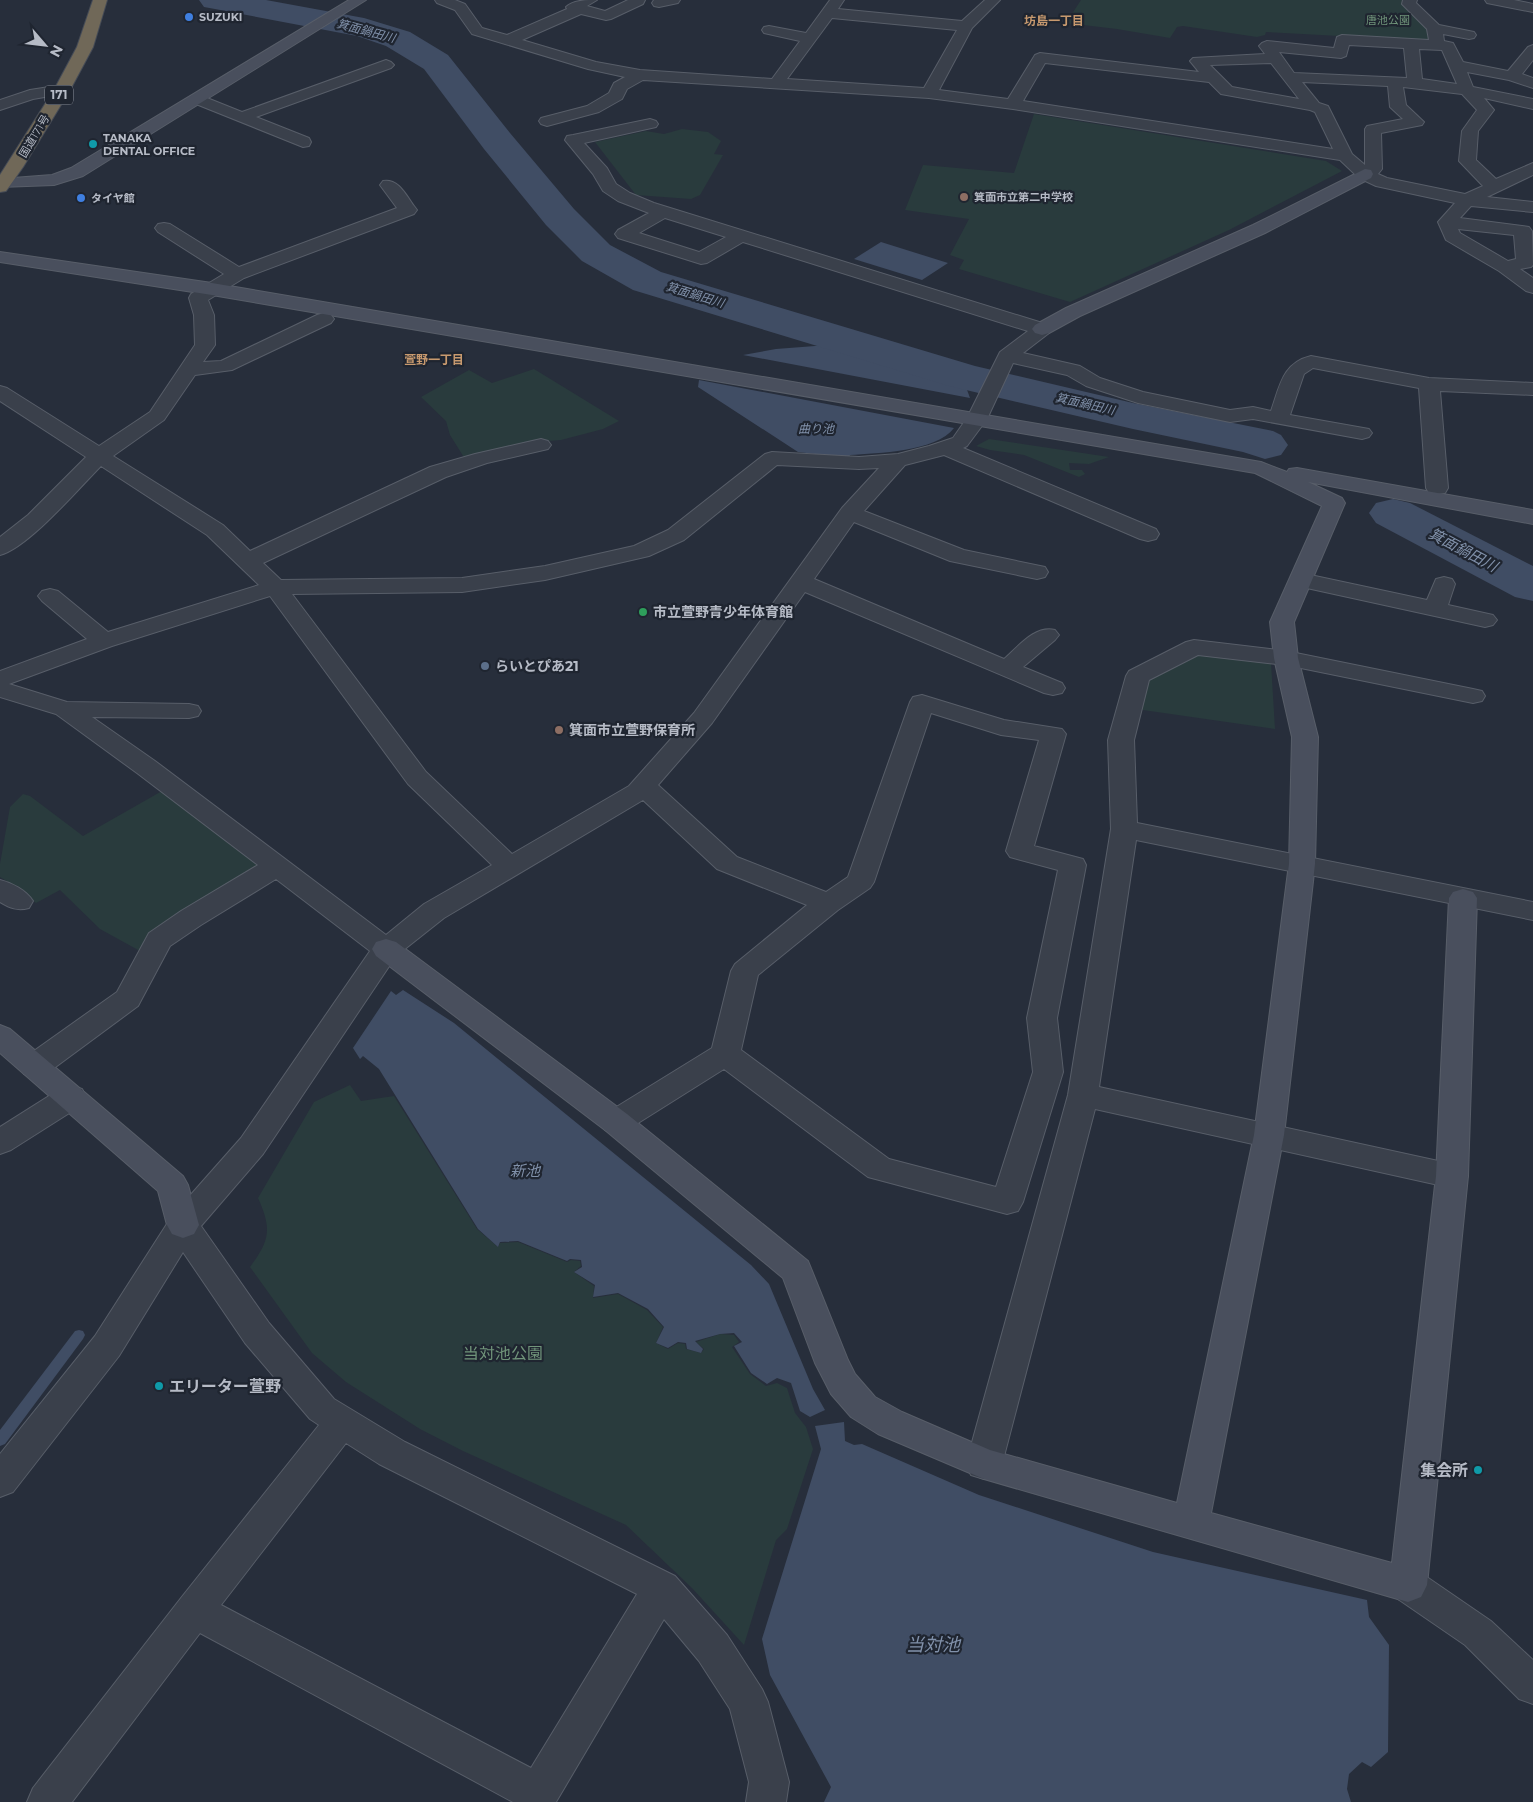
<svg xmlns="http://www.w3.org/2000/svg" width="1533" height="1802" font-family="Montserrat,'Noto Sans JP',sans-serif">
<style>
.green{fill:#293b3d}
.water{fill:#404d64}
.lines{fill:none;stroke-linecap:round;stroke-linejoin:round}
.stream{fill:#404d64;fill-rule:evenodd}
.river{fill:#404d64;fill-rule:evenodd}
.street-casing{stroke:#585e69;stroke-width:2}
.secondary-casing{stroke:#585e69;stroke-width:2}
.highway-casing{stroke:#454b56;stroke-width:2}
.street{fill:#3a404b;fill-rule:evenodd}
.secondary{fill:#494f5d;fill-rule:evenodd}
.highway{fill:#706858;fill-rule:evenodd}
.shop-dot{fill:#3f7fe0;stroke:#1f2530;stroke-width:2}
.culture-dot{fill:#0f9aa8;stroke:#1f2530;stroke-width:2}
.education-dot{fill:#8d6e63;stroke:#1f2530;stroke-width:2}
.leisure-dot{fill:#2e9e5b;stroke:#1f2530;stroke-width:2}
.service-dot{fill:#5c6f8a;stroke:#1f2530;stroke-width:2}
.labels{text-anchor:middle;stroke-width:4.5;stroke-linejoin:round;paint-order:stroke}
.far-poi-label{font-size:11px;font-weight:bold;fill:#b6bbc6;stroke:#1f2530;text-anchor:start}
.far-park-label{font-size:11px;fill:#70947a;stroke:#1f2530}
.far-street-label{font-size:11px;fill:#b6bbc6;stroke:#1f2530}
.far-neighbourhood-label{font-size:12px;font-weight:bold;fill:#c89a6f;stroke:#1f2530}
.far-water-label{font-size:12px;font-style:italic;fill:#8191aa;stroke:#1f2530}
.shield{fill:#1f2530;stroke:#898e99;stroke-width:1}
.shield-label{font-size:12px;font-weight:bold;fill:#b6bbc6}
.poi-label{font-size:14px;font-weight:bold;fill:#b6bbc6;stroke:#1f2530;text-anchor:start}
.water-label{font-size:15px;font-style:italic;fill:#8191aa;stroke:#1f2530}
.near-park-label{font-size:16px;fill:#70947a;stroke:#1f2530}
.near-poi-label{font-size:16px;font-weight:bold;fill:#b6bbc6;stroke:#1f2530;text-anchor:start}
.near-water-label{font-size:18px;font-style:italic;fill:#8191aa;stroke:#1f2530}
</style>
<rect width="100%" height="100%" fill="#272e3b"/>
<g class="green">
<polygon points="1081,0 1404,0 1402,3 1408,10 1429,27 1432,41 1266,32 1265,35 1257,37 1183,26 1177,27 1170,38 1117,29 1066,23"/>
<polygon points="1034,114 1326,161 1342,171 1229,230 1070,302 959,269 964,260 950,255 969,219 905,210 923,165 1014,173"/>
<polygon points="682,129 708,132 721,141 714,154 723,155 700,195 691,199 636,195 595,142 646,131 664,134"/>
<polygon points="534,369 619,421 603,429 561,440 536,442 465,459 450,435 446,421 421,397 469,370 492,383"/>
<polygon points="989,439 1109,457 1089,464 1069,463 1070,470 1082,470 1085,474 1079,477 1024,455 990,450 976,446"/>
<polygon points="1194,647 1271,663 1275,729 1129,708 1141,677"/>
<polygon points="162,791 261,867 140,951 100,929 60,890 36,903 18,888 0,877 0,864 10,807 23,794 30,796 83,836"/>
<path d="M350,1085L361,1101L394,1096L477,1229L498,1247L500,1243L518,1242L567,1262L571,1260L580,1261L581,1266L574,1272L594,1286L593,1298L618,1294L647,1310L663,1327L656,1343L668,1349L678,1343L685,1344L686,1349L701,1353L704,1349L696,1342L720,1334L734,1335L739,1342L732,1347L750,1374L766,1386L777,1383L787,1388L795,1413L806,1427L813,1449L787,1529L776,1540L744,1645L692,1588L626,1525L463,1451L420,1429L346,1382L312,1353L250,1267C270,1240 272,1229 258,1198L314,1102Z"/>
</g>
<g class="water">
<polygon points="881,242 948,263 922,280 854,259"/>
<polygon points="828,345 966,387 970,398 743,355 776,349"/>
<path d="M699,380L954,428C936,452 877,453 850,455L849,458L798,452L698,387Z"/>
<polygon points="403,990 454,1023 751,1265 769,1284 813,1389 825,1410 810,1417 800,1411 791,1383 777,1378 767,1384 751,1373 734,1346 742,1342 734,1333 720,1334 695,1341 703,1349 701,1353 687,1349 686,1343 678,1342 668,1348 656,1343 664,1327 648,1309 618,1293 593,1297 595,1285 574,1272 582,1267 581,1260 570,1259 567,1261 518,1241 500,1242 498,1247 478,1229 379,1069 363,1056 360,1059 353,1048 391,991 396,995"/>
<polygon points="844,1422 845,1441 854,1445 862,1444 979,1495 1153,1552 1367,1600 1369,1617 1389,1645 1388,1752 1371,1767 1362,1762 1349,1774 1347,1789 1351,1802 824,1802 831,1787 770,1675 762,1639 821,1449 815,1426"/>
</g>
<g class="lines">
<polygon class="stream" points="79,1330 83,1331 85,1335 83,1339 5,1444 0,1446 0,1430 75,1331"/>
<g class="river">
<polygon points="199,0 266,0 364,18 410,32 448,55 510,133 574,209 610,245 661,272 975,366 1133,403 1273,431 1281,435 1288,445 1281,455 1265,459 1243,452 1133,429 949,386 633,290 582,261 546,225 484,149 424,69 386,46 357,36 215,9 204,7"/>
<polygon points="1393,499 1410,503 1533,566 1533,601 1515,597 1376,523 1369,513 1376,503"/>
</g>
<g class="street-casing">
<g id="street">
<path d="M435,0H455L465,4L482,28L507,35L567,9L566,7C573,0 587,0 597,0L587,6L605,11L628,0H645L643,4L611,19L606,20L581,14L522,40L596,62L640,70L772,79L800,41L764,33L762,30L764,27L769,26L806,33L830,0H844L838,9L962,21L985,0H1000L972,28L939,90L1008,99L1035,55L1040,53L1199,72L1190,61L1193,58L1265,54L1259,46L1262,43L1267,41L1334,48L1337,37L1342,35L1429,40L1427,29L1402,4L1403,0H1417L1416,3L1439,25L1474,32L1476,35L1474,38L1469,39L1443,34L1444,41L1453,43L1463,62L1508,71L1528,47L1533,45V60L1522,74L1533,78V88L1509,80L1467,72L1473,87L1533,99V109L1484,98L1494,110L1478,131L1476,160L1496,179L1533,163V175L1487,197L1533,202V212L1471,206L1460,218L1529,227L1532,231L1533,265L1531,267L1520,269L1533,278V293L1526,291L1499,271L1446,240L1438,222L1455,203L1376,186L1359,178L1340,160L1013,109L929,98L643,80L627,89L622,99L599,112L547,126L541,124L539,121L541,118L587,106L609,93L614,83L625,77L588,69L472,34L455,10L437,3ZM832,18L957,30L924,88L787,79ZM1349,45L1404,48L1407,78L1294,73L1279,52L1341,58L1346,56ZM1419,49L1442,50L1457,84L1422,79ZM1045,63L1209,82L1221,94L1310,110L1315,112L1333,149L1023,101ZM1271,63L1299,99L1232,87L1210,65ZM1302,82L1388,86L1390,107L1403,119L1367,126L1365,129V165L1352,154L1328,106L1319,103ZM1403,87L1462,94L1477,110L1462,131L1459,161L1483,186L1465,194L1387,178L1378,174L1382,169L1381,133L1422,125L1424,122L1406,105ZM1458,229L1514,235L1516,259L1508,261L1460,233Z"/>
<polygon points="654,0 680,0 678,3 659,7 654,6 652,3"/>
<polygon points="1485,0 1514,0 1533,4 1533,12 1487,3"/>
<polygon points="386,60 391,62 394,65 391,68 256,117 309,138 311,142 309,146 303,147 191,102 189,99 191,96 197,94 242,112"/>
<polygon points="62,85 68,87 70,90 68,93 33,99 0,110 0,100 30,90"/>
<path d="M650,119L656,121L658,124L656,127L584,143L607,168L616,184L630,193L654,203L1049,325L1052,329L1049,333L1023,353L1080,366L1100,378L1143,392L1230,410L1253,407L1271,411C1280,386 1282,363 1311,356L1429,378L1533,383V395L1440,391L1448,488L1445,493L1437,494L1429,493L1426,488L1419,388L1313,368L1304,374L1290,415L1369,429L1372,433L1369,437L1362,439L1253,419L1230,422L1138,403L1086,386L1067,375L1013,363L987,419L967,446L963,448L1156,529L1159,534L1156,539L1148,541L1140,539L944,455L905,465L864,511L964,550L1045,567L1048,572L1045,577L1037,579L950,561L854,522L814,579L1004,659C1019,646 1035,625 1055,630L1059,635L1055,640L1023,667L1062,683L1065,688L1062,693L1053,695L1044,693L805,592L712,723L658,785L737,857L826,892L848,877L910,702L913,697L922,695L1004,720L1062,729L1066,734L1034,846L1083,859L1086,865L1057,1018L1063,1072L1023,1202L1018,1211L1007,1214L868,1177L724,1069L627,1130L616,1133L605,1130L601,1122L605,1114L712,1048L731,971L735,964L807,905L717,869L643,800L444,918L396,956L263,1154L201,1226L269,1323L334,1399L405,1442L675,1576L727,1635L762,1689L768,1702L789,1782L786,1802H746L749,1782L730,1709L699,1661L664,1619L556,1802H513L200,1633L72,1802H27L33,1788L181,1598L319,1425L310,1419L245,1343L183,1252L119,1356L13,1492L0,1497V1454L95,1336L172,1216L241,1138L370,951L276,879L201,925L170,946L138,1006L46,1074L35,1077L24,1074L20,1066L24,1058L117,992L149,933L181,911L258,865L137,773L56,714L0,697V671L87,639L42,601L38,596L42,591L50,589L58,591L108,632L259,585L207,535L101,466C79,488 28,548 0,555V537L28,515L86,457L0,401V386L7,388L99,446L150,412L195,345L194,315L189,298L191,294L224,274L158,232L155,228L158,224L164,223L170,224L239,267L397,208L380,185L383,181C398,178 406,195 414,206L417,210L414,214L244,278L208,300L214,315L215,345L203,362L221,361L317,315L324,313L331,315L334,319L331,323L232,370L195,375L164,420L113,456L223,525L250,551L430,467L475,454L541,439L548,441L551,445L548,449L487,463L446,477L263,563L281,580L462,578L545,566L634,546L668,530L765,454L772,452L859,457L898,454L929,446L953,438L967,418L1000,352L1028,331L743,242L707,263L701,264L618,238L615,234L618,230L649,213L618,201L603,191L593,174L565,140L567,136L573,135ZM665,218L726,237L699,252L639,233ZM777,465L859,469L879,468L842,508L694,713L629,786L512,854L426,772L292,594L462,592L545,580L649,556L684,540ZM270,596L408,784L492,865L424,904L386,935L155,761L92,717L189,718L198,716L201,711L198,706L189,704L67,702L9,684L112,646ZM931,713L1001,735L1039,740L1006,851L1010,857L1058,870L1027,1018L1033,1072L996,1187L889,1159L741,1050L758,975L838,910L870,888L874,882ZM346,1443L379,1464L637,1594L531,1768L221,1605Z"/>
<polygon points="1301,573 1427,600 1436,579 1444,577 1452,579 1455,584 1448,605 1493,615 1497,620 1493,625 1485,627 1293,585 1290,580 1293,575"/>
<polygon points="1194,640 1286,651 1473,689 1482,691 1485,696 1482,701 1473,703 1286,665 1198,655 1149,680 1134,740 1137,823 1533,902 1533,920 1136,840 1099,1087 1452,1164 1463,1167 1468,1176 1463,1185 1452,1188 1095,1109 1002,1464 997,1475 984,1479 971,1475 966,1464 1068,1095 1111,829 1108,740 1126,676 1129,671 1186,642"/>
<path d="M0,880C12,883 26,890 33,901L29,908C17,911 10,908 0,902Z"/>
<polygon points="71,1086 82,1089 86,1097 82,1105 11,1150 0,1154 0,1127 60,1089"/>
<polygon points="1408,1568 1421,1573 1491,1621 1533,1660 1533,1704 1519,1699 1465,1645 1395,1597 1389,1585 1395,1573"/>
</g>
</g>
<g class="secondary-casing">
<g id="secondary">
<polygon points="349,0 366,0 83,176 54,185 0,187 0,179 52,175 71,168"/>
<polygon points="1365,169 1371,170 1373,174 1371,178 1265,233 1080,316 1049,333 1042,335 1035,333 1032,329 1035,325 1066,308 1253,225"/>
<polygon points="0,252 212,283 1261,462 1287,472 1289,469 1297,468 1533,510 1533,524 1308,482 1342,498 1345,503 1294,622 1298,658 1318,737 1315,864 1284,1135 1211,1513 1392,1563 1436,1176 1449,898 1453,892 1463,889 1473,892 1477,898 1468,1176 1427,1585 1421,1597 1408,1602 984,1479 878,1434 851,1417 831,1394 815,1363 783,1278 605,1130 376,956 372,949 376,942 386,939 396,942 627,1114 808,1261 848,1360 855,1374 875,1397 902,1412 990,1450 1177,1503 1254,1135 1289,864 1292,737 1274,658 1270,622 1322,506 1255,473 212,295 0,262"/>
<polygon points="0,1025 10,1029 183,1176 188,1185 199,1225 194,1234 183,1238 172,1234 167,1225 158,1191 0,1053"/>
</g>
</g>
<g class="highway-casing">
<polygon id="highway" points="93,0 107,0 93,47 70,90 23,167 6,191 0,192 0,175 54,90 77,47"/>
</g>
<use href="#street" class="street"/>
<use href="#secondary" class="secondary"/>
<use href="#highway" class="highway"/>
</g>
<g class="shop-dot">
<circle cx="189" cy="17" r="5"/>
<circle cx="81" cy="198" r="5"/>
</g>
<g class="culture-dot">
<circle cx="93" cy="144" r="5"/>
<circle cx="159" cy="1386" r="5"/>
<circle cx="1478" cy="1470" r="5"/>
</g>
<g class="education-dot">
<circle cx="964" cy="197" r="5"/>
<circle cx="559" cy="730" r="5"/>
</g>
<circle class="leisure-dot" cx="643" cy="612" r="5"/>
<circle class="service-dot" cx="485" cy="666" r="5"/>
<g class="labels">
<g class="far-poi-label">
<text x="199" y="21">SUZUKI</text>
<text x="103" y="142">TANAKA<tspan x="103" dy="13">DENTAL OFFICE</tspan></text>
<text x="974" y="201">箕面市立第二中学校</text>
<text x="91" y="202">タイヤ館</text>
</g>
<g class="far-park-label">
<text x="1388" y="24">唐池公園</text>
</g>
<g class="far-street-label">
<text transform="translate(34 136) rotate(-59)" y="4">国道171号</text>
</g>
<g class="far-neighbourhood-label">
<text x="1054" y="25">坊島一丁目</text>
<text x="434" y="364">萱野一丁目</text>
</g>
<g class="far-water-label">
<text transform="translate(366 31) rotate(15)" y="4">箕面鍋田川</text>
<text transform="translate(695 295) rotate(17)" y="4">箕面鍋田川</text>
<text transform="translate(1085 404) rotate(13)" y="4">箕面鍋田川</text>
<text x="816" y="433">曲り池</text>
</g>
<rect class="shield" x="45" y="85.5" width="28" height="19" rx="4"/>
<g class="shield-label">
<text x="59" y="99">171</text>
</g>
<g class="poi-label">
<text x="653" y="617">市立萱野青少年体育館</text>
<text x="495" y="671">らいとぴあ21</text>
<text x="569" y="735">箕面市立萱野保育所</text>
</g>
<g class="water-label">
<text transform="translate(1463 550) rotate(28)" y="5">箕面鍋田川</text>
<text x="525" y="1176">新池</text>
</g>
<g class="near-park-label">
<text x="503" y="1359">当対池公園</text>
</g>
<g class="near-poi-label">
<text x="169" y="1392">エリーター萱野</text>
<text x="1468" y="1476" text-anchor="end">集会所</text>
</g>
<g class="near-water-label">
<text x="933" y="1651">当対池</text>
</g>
</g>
<g transform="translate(45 45) rotate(118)" stroke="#1f2530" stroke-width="4" paint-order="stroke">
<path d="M0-4L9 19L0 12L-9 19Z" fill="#b6bbc6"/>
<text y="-8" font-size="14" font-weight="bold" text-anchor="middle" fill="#b6bbc6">N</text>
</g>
</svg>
